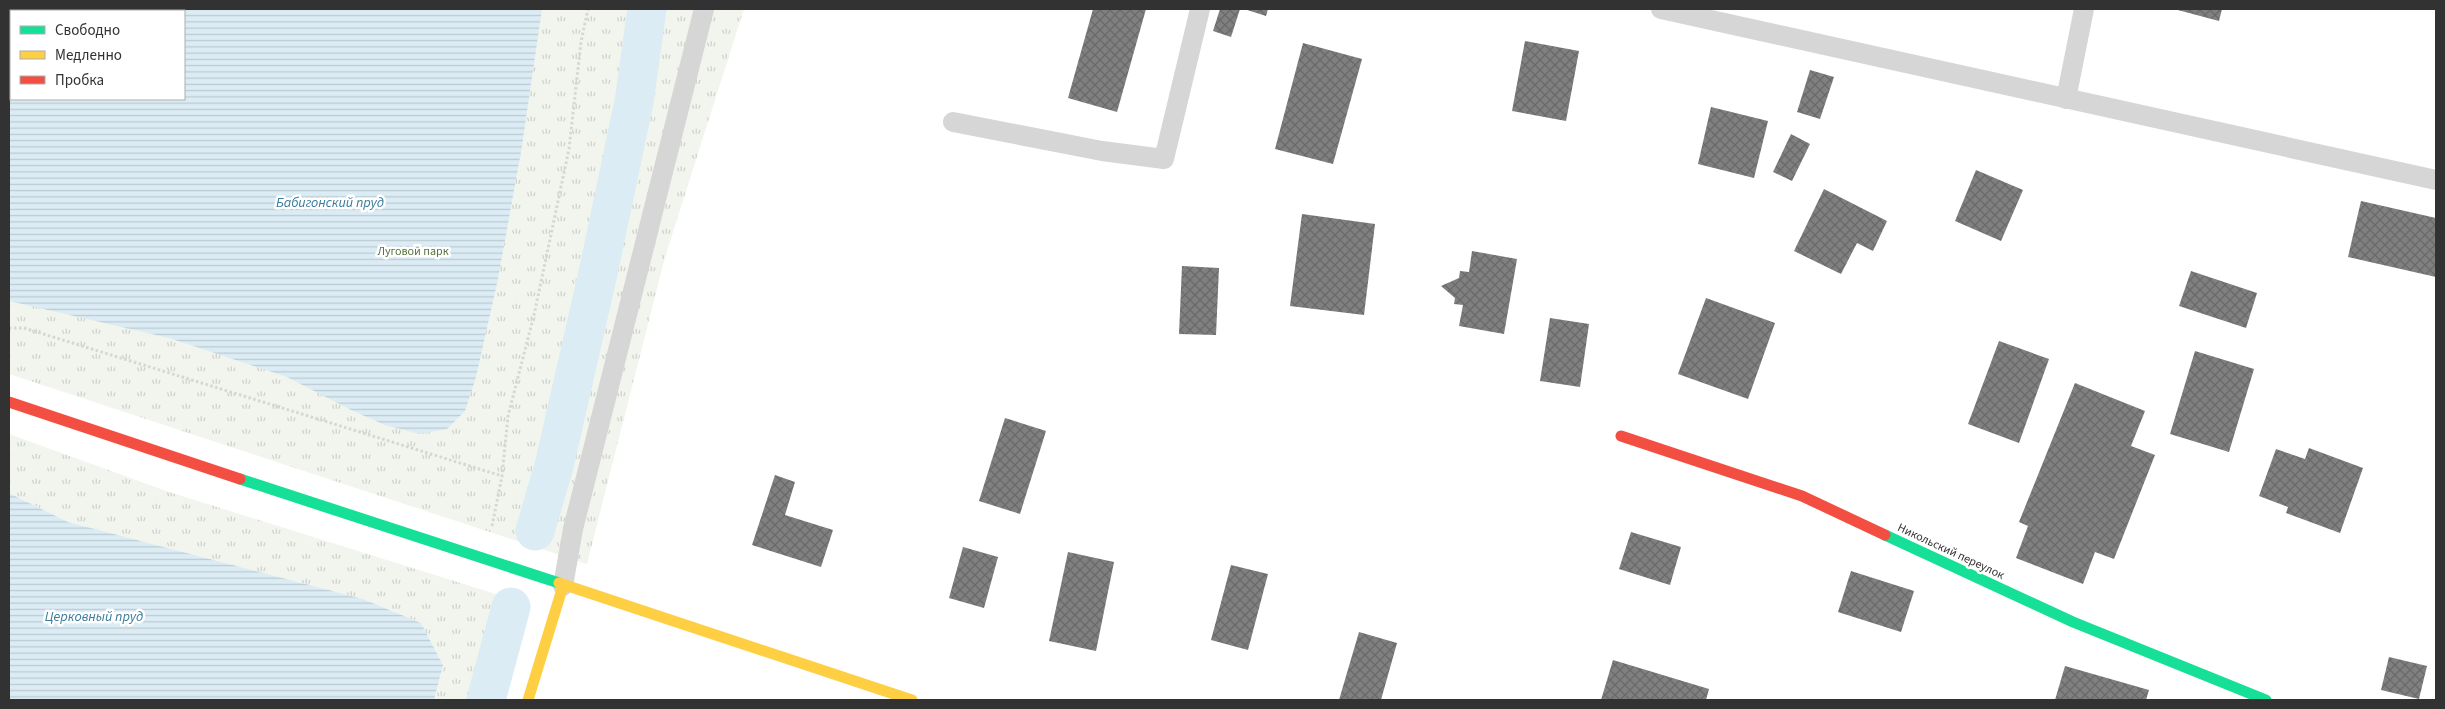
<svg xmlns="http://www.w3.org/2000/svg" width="2445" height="709" font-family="'Source Sans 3',sans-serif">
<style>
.grass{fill:url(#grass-tufts);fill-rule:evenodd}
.water{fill:url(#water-rules);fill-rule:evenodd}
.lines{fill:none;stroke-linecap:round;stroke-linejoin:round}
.canal{stroke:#dcecf4;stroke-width:39}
.building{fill:url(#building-cross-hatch)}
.path{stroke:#d6d6d6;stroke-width:3;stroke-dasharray:2.5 2.5;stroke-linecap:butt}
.lane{stroke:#d6d6d6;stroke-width:20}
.fast{stroke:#16e098;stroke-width:11}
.slow{stroke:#ffcf43;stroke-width:11}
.jam{stroke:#f24e42;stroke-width:11}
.labels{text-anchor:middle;stroke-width:5;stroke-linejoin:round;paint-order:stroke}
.park-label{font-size:12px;fill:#58723c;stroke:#fff}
.street-label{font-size:12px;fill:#323232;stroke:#fff}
.water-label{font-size:14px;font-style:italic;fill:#3b7b9a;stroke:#fff}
</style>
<defs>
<pattern id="grass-tufts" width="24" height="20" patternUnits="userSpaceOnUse" patternTransform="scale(1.25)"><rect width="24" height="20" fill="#f1f5ed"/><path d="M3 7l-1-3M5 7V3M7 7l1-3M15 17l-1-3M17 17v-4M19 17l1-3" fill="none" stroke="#cfd2cc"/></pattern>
<pattern id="water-rules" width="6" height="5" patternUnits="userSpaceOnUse" patternTransform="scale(1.25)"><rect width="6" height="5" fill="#dcecf4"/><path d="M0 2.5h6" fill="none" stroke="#bdcbd2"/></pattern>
<pattern id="building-cross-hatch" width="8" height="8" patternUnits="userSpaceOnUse" patternTransform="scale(1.25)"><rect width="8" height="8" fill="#808080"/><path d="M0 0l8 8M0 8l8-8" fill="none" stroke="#696969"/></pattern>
</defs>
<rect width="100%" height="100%" fill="#fff"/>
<g class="grass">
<path d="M9,9H744L665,257L587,564L9,374ZM11,11H184V99H11Z"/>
<polygon points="9,434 169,492 499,595 482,643 467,700 434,700 443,665 421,623 363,599 68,522 9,493"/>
</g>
<g class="water">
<path d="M9,9H542L522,146L498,279L476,377L465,411L447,429L419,434L385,425L353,411L287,377L169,338L9,301ZM11,11H184V99H11Z"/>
<polygon points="9,493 68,522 363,599 421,623 443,665 434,700 9,700"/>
</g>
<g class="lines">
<g class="canal">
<polyline points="535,531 554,466 598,273 634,102 647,9"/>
<polyline points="486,700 511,607"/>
</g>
</g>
<g class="building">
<polygon points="1093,9 1146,9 1117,112 1068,98"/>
<polygon points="1220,9 1240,9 1231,37 1213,31"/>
<polygon points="1244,9 1268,9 1266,16"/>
<polygon points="2174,9 2222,9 2219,21"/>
<polygon points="1525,41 1579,51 1566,121 1512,111"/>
<polygon points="1303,43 1362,59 1333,164 1275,149"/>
<polygon points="1810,70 1834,77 1820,119 1797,112"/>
<polygon points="1711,107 1768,121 1754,178 1698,164"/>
<polygon points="1791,134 1810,144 1792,181 1773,172"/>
<polygon points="1976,170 2023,190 2001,241 1955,221"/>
<polygon points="1824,189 1887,221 1873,251 1857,243 1841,274 1794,251"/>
<polygon points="2361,201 2436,218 2436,277 2348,257"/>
<polygon points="1302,214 1375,224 1364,315 1290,306"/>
<polygon points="1472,251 1517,259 1504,334 1459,326 1463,305 1454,304 1455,298 1441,286 1459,278 1460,271 1469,272"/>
<polygon points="1182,266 1219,268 1216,335 1179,334"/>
<polygon points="2191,271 2257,293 2246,328 2179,306"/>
<polygon points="1706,298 1775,323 1748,399 1678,374"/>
<polygon points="1550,318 1589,324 1580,387 1540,381"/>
<polygon points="1999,341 2049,359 2019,443 1968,424"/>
<polygon points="2195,351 2254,369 2229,452 2170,434"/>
<polygon points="2075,383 2145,411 2131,446 2155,455 2114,559 2095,552 2083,584 2016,558 2028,526 2019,522"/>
<polygon points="1005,418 1046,431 1020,514 979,501"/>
<polygon points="2309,448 2363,468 2340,533 2286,513 2288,507 2259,496 2276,449 2305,459"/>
<polygon points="775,475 795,482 785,515 833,530 821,567 752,545"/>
<polygon points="1631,532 1681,547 1670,585 1619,569"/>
<polygon points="963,547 998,557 984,608 949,598"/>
<polygon points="1068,552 1114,562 1096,651 1049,641"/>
<polygon points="1231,565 1268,574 1248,650 1211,640"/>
<polygon points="1851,571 1914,591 1901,632 1838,612"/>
<polygon points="1359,632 1397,643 1381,700 1339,700"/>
<polygon points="2389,657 2427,666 2419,699 2381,690"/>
<polygon points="1613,660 1709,689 1706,700 1601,700"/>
<polygon points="2065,666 2149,690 2146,700 2055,700"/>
</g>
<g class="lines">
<g class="path">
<polyline points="9,328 24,328 502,476"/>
<polyline points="492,526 502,476 508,416 534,315 569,149 581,42 588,9"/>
</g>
<g class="lane">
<polyline points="1661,9 2436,180"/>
<polyline points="2066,99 2084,9"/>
<polyline points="953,122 1102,151 1164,159 1200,9"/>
<polyline points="563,586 573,529 704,9"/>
</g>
<g class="fast">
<polyline points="240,479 559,583"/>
<polyline points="1885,535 2073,622 2266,700"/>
</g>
<g class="slow">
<polyline points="559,583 912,700"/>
<polyline points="528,700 563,586"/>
</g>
<g class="jam">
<polyline points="9,402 240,479"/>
<polyline points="1621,436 1802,496 1885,535"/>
</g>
</g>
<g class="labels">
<g class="park-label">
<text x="413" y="255">Луговой парк</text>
</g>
<g class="street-label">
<text transform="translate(1951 551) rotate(25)" y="4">Никольский переулок</text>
</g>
<g class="water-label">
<text x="330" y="207">Бабигонский пруд</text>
<text x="94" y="621">Церковный пруд</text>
</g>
</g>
<rect width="2445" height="709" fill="none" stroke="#323232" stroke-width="20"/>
<rect x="10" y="10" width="175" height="90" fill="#ffffff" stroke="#adadad"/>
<rect x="20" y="26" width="25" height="8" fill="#16e098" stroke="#adadad"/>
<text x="55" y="35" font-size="15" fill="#323232">Свободно</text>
<rect x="20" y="51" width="25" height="8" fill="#ffcf43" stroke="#adadad"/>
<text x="55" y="60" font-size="15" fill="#323232">Медленно</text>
<rect x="20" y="76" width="25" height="8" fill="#f24e42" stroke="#adadad"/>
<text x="55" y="85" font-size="15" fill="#323232">Пробка</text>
</svg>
